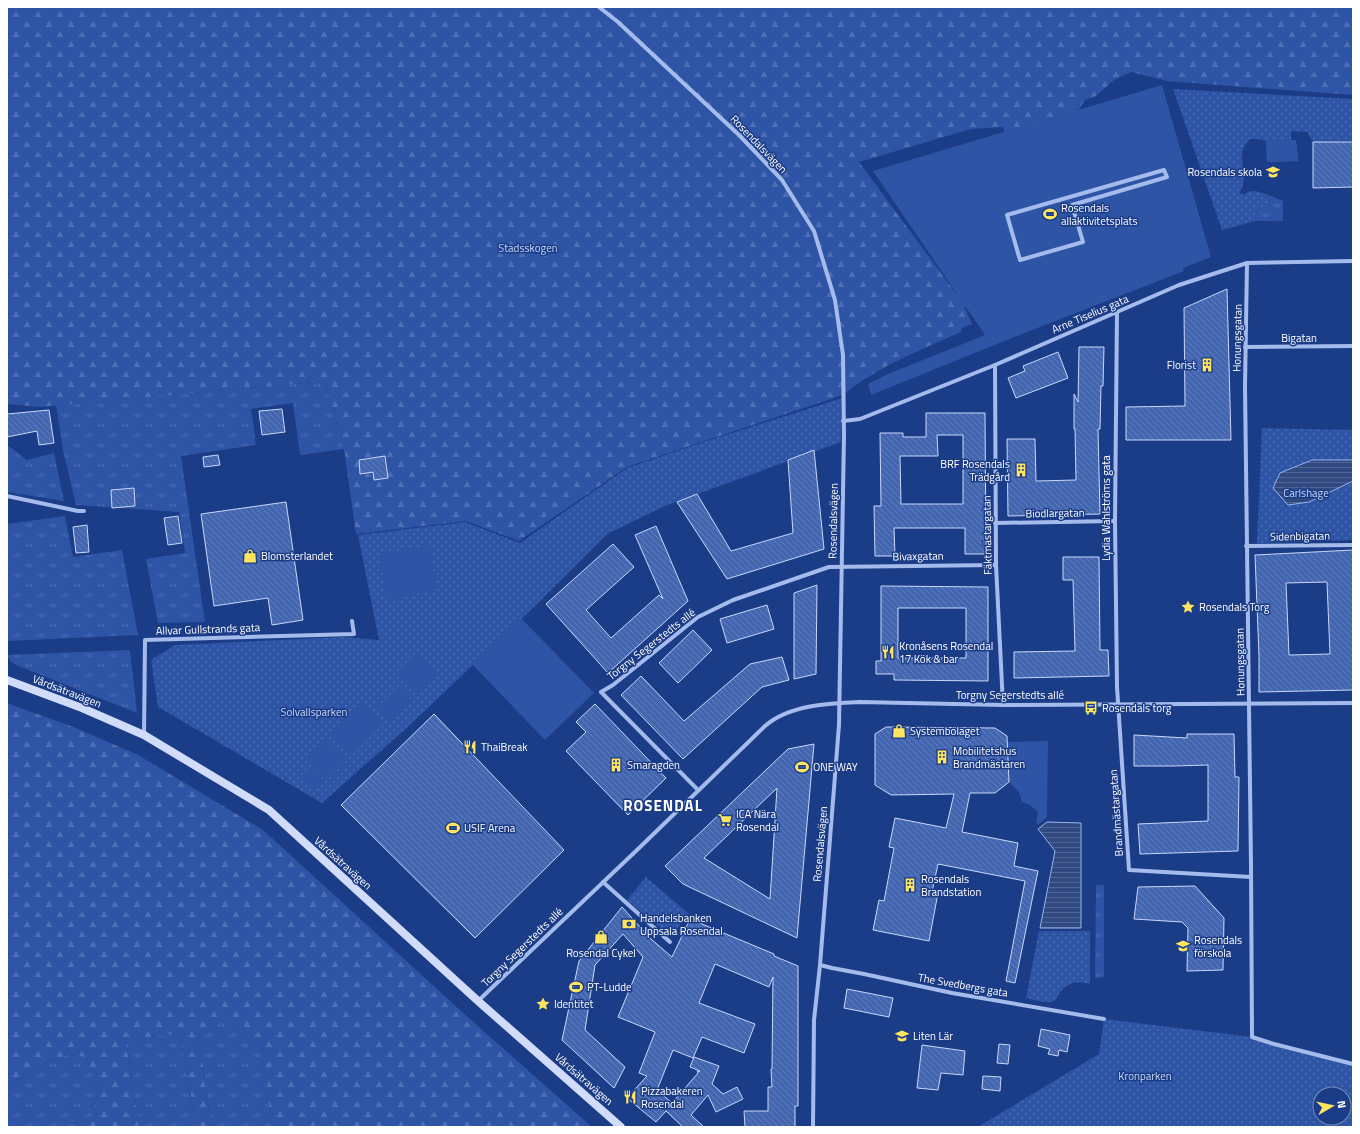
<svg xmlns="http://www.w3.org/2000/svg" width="1360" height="1134" font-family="'Titillium Web',sans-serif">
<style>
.grass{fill:url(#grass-tufts)}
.forest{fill:url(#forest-firs)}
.park{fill:url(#park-dots);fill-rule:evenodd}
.garden{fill:#2e54a5}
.water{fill:url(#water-rules);stroke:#97b4ee}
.building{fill:url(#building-back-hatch);stroke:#c9d8f9;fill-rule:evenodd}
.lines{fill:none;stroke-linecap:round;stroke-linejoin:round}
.street{stroke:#a4bbec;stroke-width:4}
.secondary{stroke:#d0dcf9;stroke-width:8}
.labels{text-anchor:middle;stroke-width:3;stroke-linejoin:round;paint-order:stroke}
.street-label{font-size:11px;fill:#fff;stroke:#1b3c87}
.poi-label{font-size:11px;fill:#fff;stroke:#1b3c87;text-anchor:start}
.park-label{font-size:11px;fill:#c9d8f9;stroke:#1b3c87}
.district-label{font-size:15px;font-weight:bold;letter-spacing:1px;fill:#fff;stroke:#1b3c87}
</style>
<defs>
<pattern id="grass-tufts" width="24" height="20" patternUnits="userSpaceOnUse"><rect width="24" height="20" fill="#2e54a5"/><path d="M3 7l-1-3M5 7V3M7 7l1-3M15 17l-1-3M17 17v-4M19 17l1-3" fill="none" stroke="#4d6eb2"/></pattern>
<pattern id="forest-firs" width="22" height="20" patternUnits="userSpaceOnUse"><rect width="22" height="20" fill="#2e54a5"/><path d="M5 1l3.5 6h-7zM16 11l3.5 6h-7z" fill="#4d6eb2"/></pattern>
<pattern id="park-dots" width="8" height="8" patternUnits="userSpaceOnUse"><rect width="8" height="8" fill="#2e54a5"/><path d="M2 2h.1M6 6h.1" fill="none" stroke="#4d6eb2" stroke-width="1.8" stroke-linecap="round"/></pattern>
<pattern id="water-rules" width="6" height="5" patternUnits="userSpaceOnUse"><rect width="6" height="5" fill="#314a81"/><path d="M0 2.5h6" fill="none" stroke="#506594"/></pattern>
<pattern id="building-back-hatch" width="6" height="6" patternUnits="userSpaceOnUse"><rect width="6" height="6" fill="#4466b0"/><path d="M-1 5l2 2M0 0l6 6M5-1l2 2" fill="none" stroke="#607dbc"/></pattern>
</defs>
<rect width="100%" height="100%" fill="#1b3c87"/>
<g class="grass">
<polygon points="1271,196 1283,201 1283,221 1255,221 1257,209 1267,207"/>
<polygon points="325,381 344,449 300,455 293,403 251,409 256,445 181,456 205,622 158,623 146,559 185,553 179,512 76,505 63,450 56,405"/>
<polygon points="7,445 27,460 54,453 64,501 7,492"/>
<polygon points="65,516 73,557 122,550 138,635 7,641 7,524"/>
<polygon points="130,650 137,713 16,665 11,662 7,655"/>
<polygon points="1096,885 1104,885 1104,977 1095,978"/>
<polygon points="232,1021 250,1034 262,1051 272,1127 211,1127 199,1034 211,1022"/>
<polygon points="181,1033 196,1127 139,1127 126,1040"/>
<polygon points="67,1055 86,1057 98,1088 93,1117 66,1127 7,1127 7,1085 32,1073 48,1061"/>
</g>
<g class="forest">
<path d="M7,7H1353V95L1167,81L1131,72L1114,80L1096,96L1085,100L1075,115L1007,143L1003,127L971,129L859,162L955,292L966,304L965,309L972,324L962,328L961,332C920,350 877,367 843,395L627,467L519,541L466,521L356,534L344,449L325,381L39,407L7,404Z"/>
<polygon points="7,703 76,728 138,755 263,830 472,1021 592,1127 272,1127 262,1051 250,1034 232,1022 211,1022 199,1034 211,1127 196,1127 181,1033 126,1040 139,1127 66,1127 93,1117 98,1088 86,1057 67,1055 48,1061 32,1073 7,1085"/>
</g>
<g class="park">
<path d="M1173,89L1353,99V141L1313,142L1307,132L1291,131V140H1296L1298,161L1267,162L1266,141L1257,139H1250C1231,158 1253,172 1239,193L1244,195C1251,187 1262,193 1271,196L1267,207L1257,209L1255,221L1222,230Z"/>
<polygon points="842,398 841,442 667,505 607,534 537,604 410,725 322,803 158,707 151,660 175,645 344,637 379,640 358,535 465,522 520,543 627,468 704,442"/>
<polygon points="1262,428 1353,430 1353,540 1257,543"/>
<polygon points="646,877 689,914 670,936 627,900"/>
<path d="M1039,931H1090V984C1080,981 1069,981 1061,991C1058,995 1057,1001 1051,1002C1043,1003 1033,999 1026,998Z"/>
<path d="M1104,1019L1252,1037L1353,1064V1127H978L1099,1054ZM1320,1094H1344V1118H1320Z"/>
</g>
<g class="garden">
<polygon points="1162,85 1211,257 1183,268 1184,271 1022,334 871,395 868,384 888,374 985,335 873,171"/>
<polygon points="1296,140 1298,161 1267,162 1266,141"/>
<polygon points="430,545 437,591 417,594 387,602 379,554"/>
<polygon points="520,617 594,693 545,740 472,664"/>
<polygon points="416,653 438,675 417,696 395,674"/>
<polygon points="399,686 411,699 389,721 376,708"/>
<polygon points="362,701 384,723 350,757 328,735"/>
<polygon points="325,740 347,761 329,779 307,759"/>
<polygon points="1048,741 1047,817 1038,825 1036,822 1038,812 1030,805 1022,802 1019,792 1009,782 1008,742"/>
<polygon points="311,766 325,781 313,792 299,777"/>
</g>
<g class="water">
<polygon points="1312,460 1353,460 1353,481 1309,502 1288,505 1273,488 1280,473"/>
<polygon points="1047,822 1081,823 1081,928 1040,928 1055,851 1038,829"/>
</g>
<g class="building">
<polygon points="1313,142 1353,142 1353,187 1313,188"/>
<polygon points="1227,289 1231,440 1126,440 1126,407 1185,406 1184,308"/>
<polygon points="1079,347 1104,347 1103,386 1101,386 1100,429 1098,429 1100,514 1008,516 1007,439 1035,439 1036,481 1076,480 1075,429 1074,429 1074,394 1078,402"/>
<polygon points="1058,352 1068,378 1016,398 1008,378 1025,371 1023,366"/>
<polygon points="282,409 285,432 262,435 259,411"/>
<polygon points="49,410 54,443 39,445 37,431 7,437 7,414"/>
<path d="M926,413H985L986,554H965V528H894L895,556H875L874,506H881L880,433H903V437H926ZM937,435H963V504H901L900,456H938Z"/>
<polygon points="814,450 824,549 727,579 677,502 697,494 731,551 793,533 788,460"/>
<polygon points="218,455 220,465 204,467 203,457"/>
<polygon points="385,456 388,478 374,480 373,472 360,474 359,460"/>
<polygon points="134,488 135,506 112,508 111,490"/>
<polygon points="286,502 303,620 272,625 268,598 214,606 201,514"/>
<polygon points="178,516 182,543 168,545 164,518"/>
<polygon points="87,525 89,552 76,553 73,527"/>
<polygon points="656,526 688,601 608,673 546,604 613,544 634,567 586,610 611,638 659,595 663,599 635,535"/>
<path d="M1353,550V690L1259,692V656L1255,555ZM1327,582L1330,654L1289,655L1286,583Z"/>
<polygon points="1063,557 1099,557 1100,650 1108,650 1109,676 1014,678 1014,652 1075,651 1073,580 1063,580"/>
<polygon points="817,585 816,674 794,679 794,593"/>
<path d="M881,586L988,587V681L894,680V674H876V661H881ZM898,608H966V658H898Z"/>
<polygon points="767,605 774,629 727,643 720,619"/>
<polygon points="693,630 712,650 678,683 659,663"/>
<polygon points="782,657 789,680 762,687 683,759 621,695 641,676 684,721 750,664"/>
<polygon points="595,704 666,778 628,815 566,751 586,732 576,722"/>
<polygon points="434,714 564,850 475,938 341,805"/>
<polygon points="886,727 995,728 1007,736 1009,782 995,793 970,793 962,832 1018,843 1014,866 1038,871 1015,983 1006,981 1025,881 938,864 932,892 938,893 929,941 873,930 879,900 884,901 894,848 889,847 895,818 946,828 954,794 891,795 875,785 875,734"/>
<polygon points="1187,734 1234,734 1235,777 1239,777 1238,851 1140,854 1138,824 1208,821 1208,765 1174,766 1134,766 1134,735 1187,738"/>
<path d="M814,744L797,938L683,884L665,866L788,749ZM777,788L770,899L704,858Z"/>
<polygon points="1195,886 1224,918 1223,970 1187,971 1188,928 1182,922 1134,919 1138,887"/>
<polygon points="622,907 651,939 672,957 690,919 774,954 774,956 798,966 798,1106 795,1106 795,1127 745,1127 744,1111 768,1111 768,1087 772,1087 771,1069 772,1069 773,977 769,987 715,964 699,1003 755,1024 744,1053 702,1037 693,1058 673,1050 657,1090 672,1103 698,1073 697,1071 699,1072 700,1071 690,1067 694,1057 719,1066 712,1084 723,1094 737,1087 743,1099 716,1112 708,1095 691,1115 704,1127 683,1127 666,1111 656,1122 627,1098 647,1076 639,1073 655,1032 618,1017 643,957 623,934 595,965 585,1030 625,1067 614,1088 562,1040 579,961"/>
<polygon points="847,989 893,998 889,1017 844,1008"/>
<polygon points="1041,1029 1070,1035 1067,1052 1059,1050 1058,1056 1048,1054 1050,1049 1038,1046"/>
<polygon points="999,1044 1010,1045 1008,1064 997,1063"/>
<polygon points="922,1045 965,1051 963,1075 941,1073 938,1090 917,1088"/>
<polygon points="983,1076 1001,1077 1000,1091 982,1089"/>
</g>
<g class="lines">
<g class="street">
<polyline points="599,7 618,22 739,135 782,180 814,231 835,300 843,355 844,435 839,725 820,965 814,1020 813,1127"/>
<polygon points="1164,170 1167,177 1072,205 1083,242 1020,260 1007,215"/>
<polyline points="1247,263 1245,386 1251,865 1252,1037 1274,1044 1353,1064"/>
<polyline points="1117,312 1115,521 1117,687 1129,870 1251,877"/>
<polyline points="1245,347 1353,346"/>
<polyline points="995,365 996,565 1003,705"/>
<polyline points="843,421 860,419 995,365 1179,285 1247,263 1353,261"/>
<polyline points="7,496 78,511 84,511"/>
<polyline points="995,523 1115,521"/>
<polyline points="1246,546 1353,545"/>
<polyline points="144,735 145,640 354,634 352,621"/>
<polyline points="698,790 601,692 613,685 698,617 733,600 829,567 996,565"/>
<polyline points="603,882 670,942"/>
<polyline points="820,965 832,968 864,974 952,993 1104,1019"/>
<path d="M478,1001L637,850L765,726C789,705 829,703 860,702L1003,705L1353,703"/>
</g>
<polyline class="secondary" points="7,680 82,708 144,735 269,810 478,1001 621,1127"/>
</g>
<defs>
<g id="school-bare" transform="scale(1.08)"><path d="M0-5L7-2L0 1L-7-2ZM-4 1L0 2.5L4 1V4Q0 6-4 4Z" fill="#fde461" stroke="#1b3c87" stroke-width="2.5" paint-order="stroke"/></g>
<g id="stadium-bare" transform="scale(1.08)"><path d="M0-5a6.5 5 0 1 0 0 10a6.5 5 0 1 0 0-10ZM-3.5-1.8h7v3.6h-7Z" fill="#fde461" stroke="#1b3c87" stroke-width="2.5" paint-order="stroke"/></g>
<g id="building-bare" transform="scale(1.08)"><path d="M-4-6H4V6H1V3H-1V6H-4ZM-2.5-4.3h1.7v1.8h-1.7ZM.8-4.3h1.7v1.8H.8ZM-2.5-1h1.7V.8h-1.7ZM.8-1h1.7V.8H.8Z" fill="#fde461" stroke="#1b3c87" stroke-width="2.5" paint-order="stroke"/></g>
<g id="shop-bare" transform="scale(1.08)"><path d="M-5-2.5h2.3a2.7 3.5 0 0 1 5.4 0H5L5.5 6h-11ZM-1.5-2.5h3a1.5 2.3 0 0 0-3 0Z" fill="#fde461" stroke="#1b3c87" stroke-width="2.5" paint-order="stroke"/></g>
<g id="sight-bare" transform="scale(1.08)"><path d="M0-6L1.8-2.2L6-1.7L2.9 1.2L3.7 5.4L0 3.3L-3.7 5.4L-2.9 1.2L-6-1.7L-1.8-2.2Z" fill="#fde461" stroke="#1b3c87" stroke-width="2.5" paint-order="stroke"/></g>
<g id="restaurant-bare" transform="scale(1.08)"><path d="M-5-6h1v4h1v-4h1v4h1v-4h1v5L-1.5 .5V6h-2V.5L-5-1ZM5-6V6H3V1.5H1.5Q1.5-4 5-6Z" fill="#fde461" stroke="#1b3c87" stroke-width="2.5" paint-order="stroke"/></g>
<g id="bus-bare" transform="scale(1.08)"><path d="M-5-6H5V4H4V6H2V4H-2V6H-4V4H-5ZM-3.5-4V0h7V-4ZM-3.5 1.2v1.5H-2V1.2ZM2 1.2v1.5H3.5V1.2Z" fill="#fde461" stroke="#1b3c87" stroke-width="2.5" paint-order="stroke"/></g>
<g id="supermarket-bare" transform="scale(1.08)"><path d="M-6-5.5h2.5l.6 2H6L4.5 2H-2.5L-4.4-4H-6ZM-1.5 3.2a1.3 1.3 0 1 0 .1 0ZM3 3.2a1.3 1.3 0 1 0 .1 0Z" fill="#fde461" stroke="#1b3c87" stroke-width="2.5" paint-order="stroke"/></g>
<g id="bank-bare" transform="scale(1.08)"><path d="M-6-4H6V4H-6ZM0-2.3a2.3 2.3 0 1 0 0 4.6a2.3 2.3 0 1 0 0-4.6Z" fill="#fde461" stroke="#1b3c87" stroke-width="2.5" paint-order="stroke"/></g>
</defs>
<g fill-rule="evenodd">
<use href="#school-bare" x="1273" y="172"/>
<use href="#stadium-bare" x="1050" y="214"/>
<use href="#building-bare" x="1207" y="365"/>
<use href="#building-bare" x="1021" y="470"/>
<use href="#shop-bare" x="250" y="556"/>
<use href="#sight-bare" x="1188" y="607"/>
<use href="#restaurant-bare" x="888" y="652"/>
<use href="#bus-bare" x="1091" y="708"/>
<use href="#shop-bare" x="899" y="731"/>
<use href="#restaurant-bare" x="470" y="747"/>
<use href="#building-bare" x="942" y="757"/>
<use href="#building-bare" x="616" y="765"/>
<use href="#stadium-bare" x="802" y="767"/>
<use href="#supermarket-bare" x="725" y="820"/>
<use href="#stadium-bare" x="453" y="828"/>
<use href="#building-bare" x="910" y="885"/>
<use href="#bank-bare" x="629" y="924"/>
<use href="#shop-bare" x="601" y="937"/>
<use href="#school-bare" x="1183" y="946"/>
<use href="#stadium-bare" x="576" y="987"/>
<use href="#sight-bare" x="543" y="1004"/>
<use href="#school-bare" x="902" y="1036"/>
<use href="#restaurant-bare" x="630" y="1097"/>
</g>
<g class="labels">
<g class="street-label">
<text transform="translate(759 144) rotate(46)" y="4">Rosendalsvägen</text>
<text transform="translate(1090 314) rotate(-23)" y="4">Arne Tiselius gata</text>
<text transform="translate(1237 338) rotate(-89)" y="4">Honungsgatan</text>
<text x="1299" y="342">Bigatan</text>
<text transform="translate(1106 508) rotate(-90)" y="4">Lydia Wahlströms gata</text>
<text transform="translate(1055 513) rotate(-1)" y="4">Biodlargatan</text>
<text transform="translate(833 521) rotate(-89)" y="4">Rosendalsvägen</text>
<text transform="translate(987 535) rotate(-91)" y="4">Fäktmästargatan</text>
<text transform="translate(1300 536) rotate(-1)" y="4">Sidenbigatan</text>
<text transform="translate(918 556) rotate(-1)" y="4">Bivaxgatan</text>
<text transform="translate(208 629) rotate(-2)" y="4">Allvar Gullstrands gata</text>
<text transform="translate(651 644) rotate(-38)" y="4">Torgny Segerstedts allé</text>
<text transform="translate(1240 662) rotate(-91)" y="4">Honungsgatan</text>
<text transform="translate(67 691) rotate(21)" y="4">Vårdsätravägen</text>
<text x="1010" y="699">Torgny Segerstedts allé</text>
<text transform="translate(1116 813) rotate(-94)" y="4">Brandmästargatan</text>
<text transform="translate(820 844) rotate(-85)" y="4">Rosendalsvägen</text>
<text transform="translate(343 863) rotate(42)" y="4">Vårdsätravägen</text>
<text transform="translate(522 947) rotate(-44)" y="4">Torgny Segerstedts allé</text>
<text transform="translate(963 985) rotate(10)" y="4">The Svedbergs gata</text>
<text transform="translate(584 1079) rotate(41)" y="4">Vårdsätravägen</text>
</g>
<g class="poi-label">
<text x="1262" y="176" text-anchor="end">Rosendals skola</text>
<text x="1061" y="212">Rosendals<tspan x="1061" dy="13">allaktivitetsplats</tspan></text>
<text x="1196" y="369" text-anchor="end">Florist</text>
<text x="1010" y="468" text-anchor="end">BRF Rosendals<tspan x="1010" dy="13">Trädgård</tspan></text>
<text x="261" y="560">Blomsterlandet</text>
<text x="1199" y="611">Rosendals Torg</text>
<text x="899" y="650">Kronåsens Rosendal<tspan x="899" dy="13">17 Kök &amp; bar</tspan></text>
<text x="1102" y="712">Rosendals torg</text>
<text x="910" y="735">Systembolaget</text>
<text x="481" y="751">ThaiBreak</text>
<text x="953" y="755">Mobilitetshus<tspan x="953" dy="13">Brandmästaren</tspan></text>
<text x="627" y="769">Smaragden</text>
<text x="813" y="771">ONE WAY</text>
<text x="736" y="818">ICA Nära<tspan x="736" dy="13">Rosendal</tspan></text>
<text x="464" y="832">USIF Arena</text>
<text x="921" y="883">Rosendals<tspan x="921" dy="13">Brandstation</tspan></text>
<text x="640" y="922">Handelsbanken<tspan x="640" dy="13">Uppsala Rosendal</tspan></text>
<text x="1194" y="944">Rosendals<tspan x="1194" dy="13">förskola</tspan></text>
<text x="601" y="957" text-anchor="middle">Rosendal Cykel</text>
<text x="587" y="991">PT-Ludde</text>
<text x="554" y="1008">Identitet</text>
<text x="913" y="1040">Liten Lär</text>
<text x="641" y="1095">Pizzabakeren<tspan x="641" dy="13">Rosendal</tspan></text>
</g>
<g class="park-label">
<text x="528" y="252">Stadsskogen</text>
<text x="1306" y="497">Carlshage</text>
<text x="314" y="716">Solvallsparken</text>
<text x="1145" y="1080">Kronparken</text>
</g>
<g class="district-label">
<text x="663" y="811">ROSENDAL</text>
</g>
</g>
<rect width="1360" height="1134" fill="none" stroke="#ffffff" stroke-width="16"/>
<g transform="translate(1332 1106) rotate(81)"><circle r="19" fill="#1b3c87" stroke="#768ab7"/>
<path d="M0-3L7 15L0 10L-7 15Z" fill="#fde461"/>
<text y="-6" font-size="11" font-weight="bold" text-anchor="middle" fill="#ffffff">N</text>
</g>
</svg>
